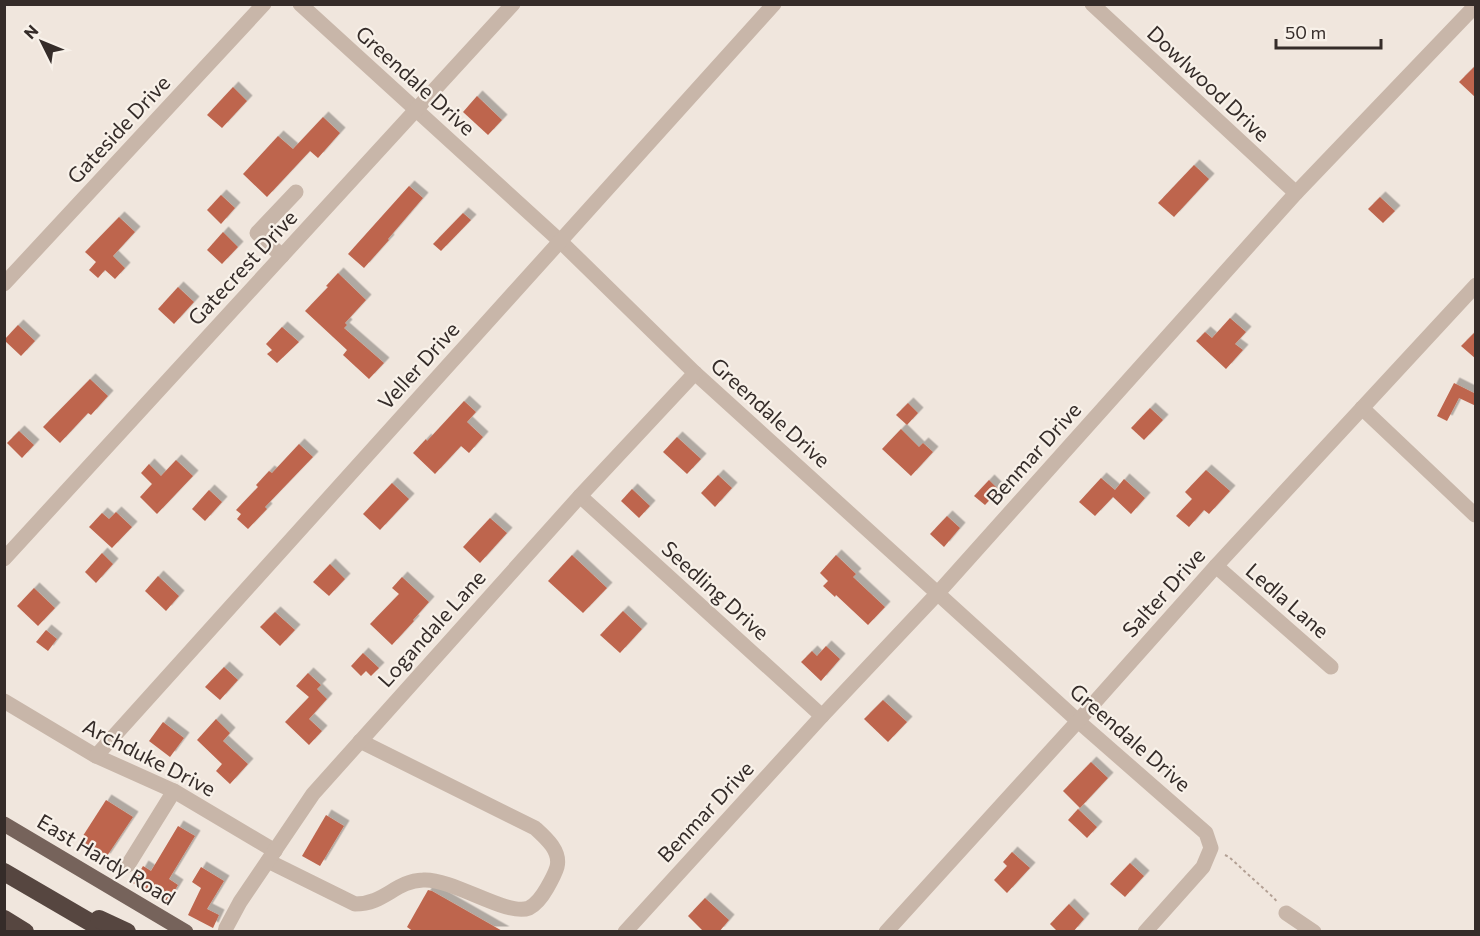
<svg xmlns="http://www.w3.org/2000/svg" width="1480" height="936" font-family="Commissioner,sans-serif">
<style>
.building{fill:#be654d;filter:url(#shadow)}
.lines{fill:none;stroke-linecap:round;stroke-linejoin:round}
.path{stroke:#b3a094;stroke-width:2;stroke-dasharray:3 3;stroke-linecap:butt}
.minor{stroke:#c8b6a9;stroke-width:15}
.major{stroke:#76635b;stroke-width:15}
.highway{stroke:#564640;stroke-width:18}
.labels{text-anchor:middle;stroke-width:4.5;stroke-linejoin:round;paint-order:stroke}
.street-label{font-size:21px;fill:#352c29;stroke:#f8f1e9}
</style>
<defs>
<filter id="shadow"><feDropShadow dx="5.5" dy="-5.5" stdDeviation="0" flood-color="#0004"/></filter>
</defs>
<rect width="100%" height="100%" fill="#f0e6dd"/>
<g class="building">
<polygon points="1476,65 1476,98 1459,82"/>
<polygon points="233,87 247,101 222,128 207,115"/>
<polygon points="477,96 502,120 488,135 463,112"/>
<polygon points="323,117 340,133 318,158 310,151 267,197 243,174 278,136 293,149"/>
<polygon points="1194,165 1209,179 1174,217 1158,203"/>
<polygon points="409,186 423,198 388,239 389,240 364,268 348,254"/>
<polygon points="221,195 235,208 221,224 207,210"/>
<polygon points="1380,197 1395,211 1383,223 1368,209"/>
<polygon points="463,213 471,220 441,251 433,244"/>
<polygon points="119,217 135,232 113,256 125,268 115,279 105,270 98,278 89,270 96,262 85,252"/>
<polygon points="223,232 238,247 222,264 207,250"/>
<polygon points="338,273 366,300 345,323 347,325 344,328 384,363 369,379 343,355 347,350 305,311 328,287 326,286"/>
<polygon points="178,287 194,302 174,324 158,309"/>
<polygon points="1230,318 1246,332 1235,344 1243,350 1226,369 1196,341 1205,332 1212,338"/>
<polygon points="18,325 35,341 21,356 4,340"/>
<polygon points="282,327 299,342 277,363 267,354 272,350 266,344"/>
<polygon points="1476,331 1476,359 1461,346"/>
<polygon points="90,379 108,396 91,415 88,413 60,443 43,427"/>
<polygon points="1454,383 1476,394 1476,406 1459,398 1447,421 1437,416"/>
<polygon points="464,401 476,412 467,422 483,437 469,453 461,446 435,474 413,453 426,439 427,441"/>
<polygon points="908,403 918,413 907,425 896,415"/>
<polygon points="1150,408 1163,420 1144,440 1131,428"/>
<polygon points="901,429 919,447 923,443 933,452 911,476 882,449"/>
<polygon points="19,431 34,445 22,458 7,443"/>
<polygon points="677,437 701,459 687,474 663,452"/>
<polygon points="299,444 313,457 265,507 267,509 248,529 237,519 241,514 236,510 258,487 256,485 269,471 272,473"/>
<polygon points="176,460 193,476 157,514 140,497 152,484 141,473 149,464 161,476"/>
<polygon points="1206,470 1230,491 1209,514 1204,510 1189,527 1176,516 1192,499 1185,492"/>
<polygon points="718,475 732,488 715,507 701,493"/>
<polygon points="1101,478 1115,490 1124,479 1145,498 1131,514 1113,497 1095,516 1079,502"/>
<polygon points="989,480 999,490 985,505 974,496"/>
<polygon points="392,483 409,499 380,530 363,514"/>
<polygon points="632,489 650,506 639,518 621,501"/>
<polygon points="209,490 222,502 205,521 192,509"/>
<polygon points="116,512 132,527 112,548 89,527 102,513 109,519"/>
<polygon points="947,516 960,528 944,547 930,534"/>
<polygon points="490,518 507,533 480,563 463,547"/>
<polygon points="102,553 113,564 96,583 85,572"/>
<polygon points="572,555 607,588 583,613 548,581"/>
<polygon points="836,555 856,574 853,577 885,607 868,625 836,595 835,597 823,586 828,581 820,573"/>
<polygon points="330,564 345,579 329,596 313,582"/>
<polygon points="158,576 179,596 166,611 145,591"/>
<polygon points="402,577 429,602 413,620 414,621 392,645 370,624 399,594 392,588"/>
<polygon points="34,588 55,608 38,626 17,606"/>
<polygon points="623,611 642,629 620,653 600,635"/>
<polygon points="275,612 295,630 280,646 260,627"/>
<polygon points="46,630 57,639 48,651 36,642"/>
<polygon points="826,646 840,659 821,681 801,662 812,651 817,656"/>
<polygon points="363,653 379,668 371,676 366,671 361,676 351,666"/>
<polygon points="224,667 238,680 220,700 205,687"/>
<polygon points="308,673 321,685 317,689 327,699 309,719 322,731 309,745 285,722 309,697 296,686"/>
<polygon points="883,700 907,722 888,742 864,719"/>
<polygon points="216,719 230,733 223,741 248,764 230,784 216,771 222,764 197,740"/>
<polygon points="163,722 184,738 170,757 149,741"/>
<polygon points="1091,762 1108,778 1080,808 1063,791"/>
<polygon points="106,800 133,817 105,859 79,842"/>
<polygon points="1078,809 1097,827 1087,838 1068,820"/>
<polygon points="326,815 344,826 320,866 302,856"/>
<polygon points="178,826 195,836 169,879 178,885 167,903 133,883 143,866 151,871"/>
<polygon points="1012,852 1030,868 1007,893 994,880 1007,866 1003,862"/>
<polygon points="1130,863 1144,876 1125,897 1110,884"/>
<polygon points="201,867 224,881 207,909 219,915 213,928 188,915 201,888 192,882"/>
<polygon points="428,890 432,891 504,932 414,932 407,927"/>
<polygon points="705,898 729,920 719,932 704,932 688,916"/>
<polygon points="1069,904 1084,919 1073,932 1058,932 1050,924"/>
</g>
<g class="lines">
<polyline class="path" points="1225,855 1229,857 1274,898 1278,903"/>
<g class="minor">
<polyline points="300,4 560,241 695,373 1078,721 1206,833 1211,848 1203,867 1145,932"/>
<polyline points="1092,4 1296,193"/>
<polyline points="282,256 257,233 296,192"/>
<polyline points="4,284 264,4"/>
<polyline points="1362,408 1475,515"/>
<polyline points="580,496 822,716"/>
<polyline points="4,559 513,4"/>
<polyline points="1216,566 1331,667"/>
<polyline points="4,701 96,756 174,791 275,851"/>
<polyline points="96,756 774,4"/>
<path d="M268,861L355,904C385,904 395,881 423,880C453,878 507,917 529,908C537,904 543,895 547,888C551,881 555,874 557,867C561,851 546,838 535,828L360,741"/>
<polyline points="128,865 174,791"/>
<polyline points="1286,913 1314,932"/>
<polyline points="225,932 226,928 240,902 313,794 580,496 695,373"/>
<polyline points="625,932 822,716 937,594 1296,193 1476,5"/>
<polyline points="886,932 1078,721 1216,566 1476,285"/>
</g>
<polyline class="major" points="4,824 186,932"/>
<g class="highway">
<polyline points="4,872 107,932"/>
<polyline points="4,919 25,932"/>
<polyline points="99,919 127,932"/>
</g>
</g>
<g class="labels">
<g class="street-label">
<text transform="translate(415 81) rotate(42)" y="7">Greendale Drive</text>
<text transform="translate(1208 84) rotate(43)" y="7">Dowlwood Drive</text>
<text transform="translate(119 130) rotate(-47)" y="7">Gateside Drive</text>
<text transform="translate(243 268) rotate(-47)" y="7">Gatecrest Drive</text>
<text transform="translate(419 366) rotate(-48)" y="7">Veller Drive</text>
<text transform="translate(770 413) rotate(42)" y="7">Greendale Drive</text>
<text transform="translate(1034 454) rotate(-48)" y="7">Benmar Drive</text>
<text transform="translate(715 591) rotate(42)" y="7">Seedling Drive</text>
<text transform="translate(1164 593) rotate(-48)" y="7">Salter Drive</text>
<text transform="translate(1287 601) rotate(41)" y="7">Ledla Lane</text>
<text transform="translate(432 629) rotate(-48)" y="7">Logandale Lane</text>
<text transform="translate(1130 738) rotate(41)" y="7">Greendale Drive</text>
<text transform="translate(149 758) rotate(27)" y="7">Archduke Drive</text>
<text transform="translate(706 812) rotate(-47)" y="7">Benmar Drive</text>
<text transform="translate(106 860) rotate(31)" y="7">East Hardy Road</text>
</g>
</g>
<rect width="1480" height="936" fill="none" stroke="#352c29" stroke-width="12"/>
<g transform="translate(42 42) rotate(313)" stroke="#f8f1e9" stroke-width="4.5" paint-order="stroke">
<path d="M0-4.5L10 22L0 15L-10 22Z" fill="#352c29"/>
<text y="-9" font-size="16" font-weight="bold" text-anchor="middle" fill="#352c29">N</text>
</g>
<path d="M1276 39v9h105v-9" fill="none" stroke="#352c29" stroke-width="3"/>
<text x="1285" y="39" font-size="18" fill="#352c29" stroke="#f8f1e9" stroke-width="4.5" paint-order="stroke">50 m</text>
</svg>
